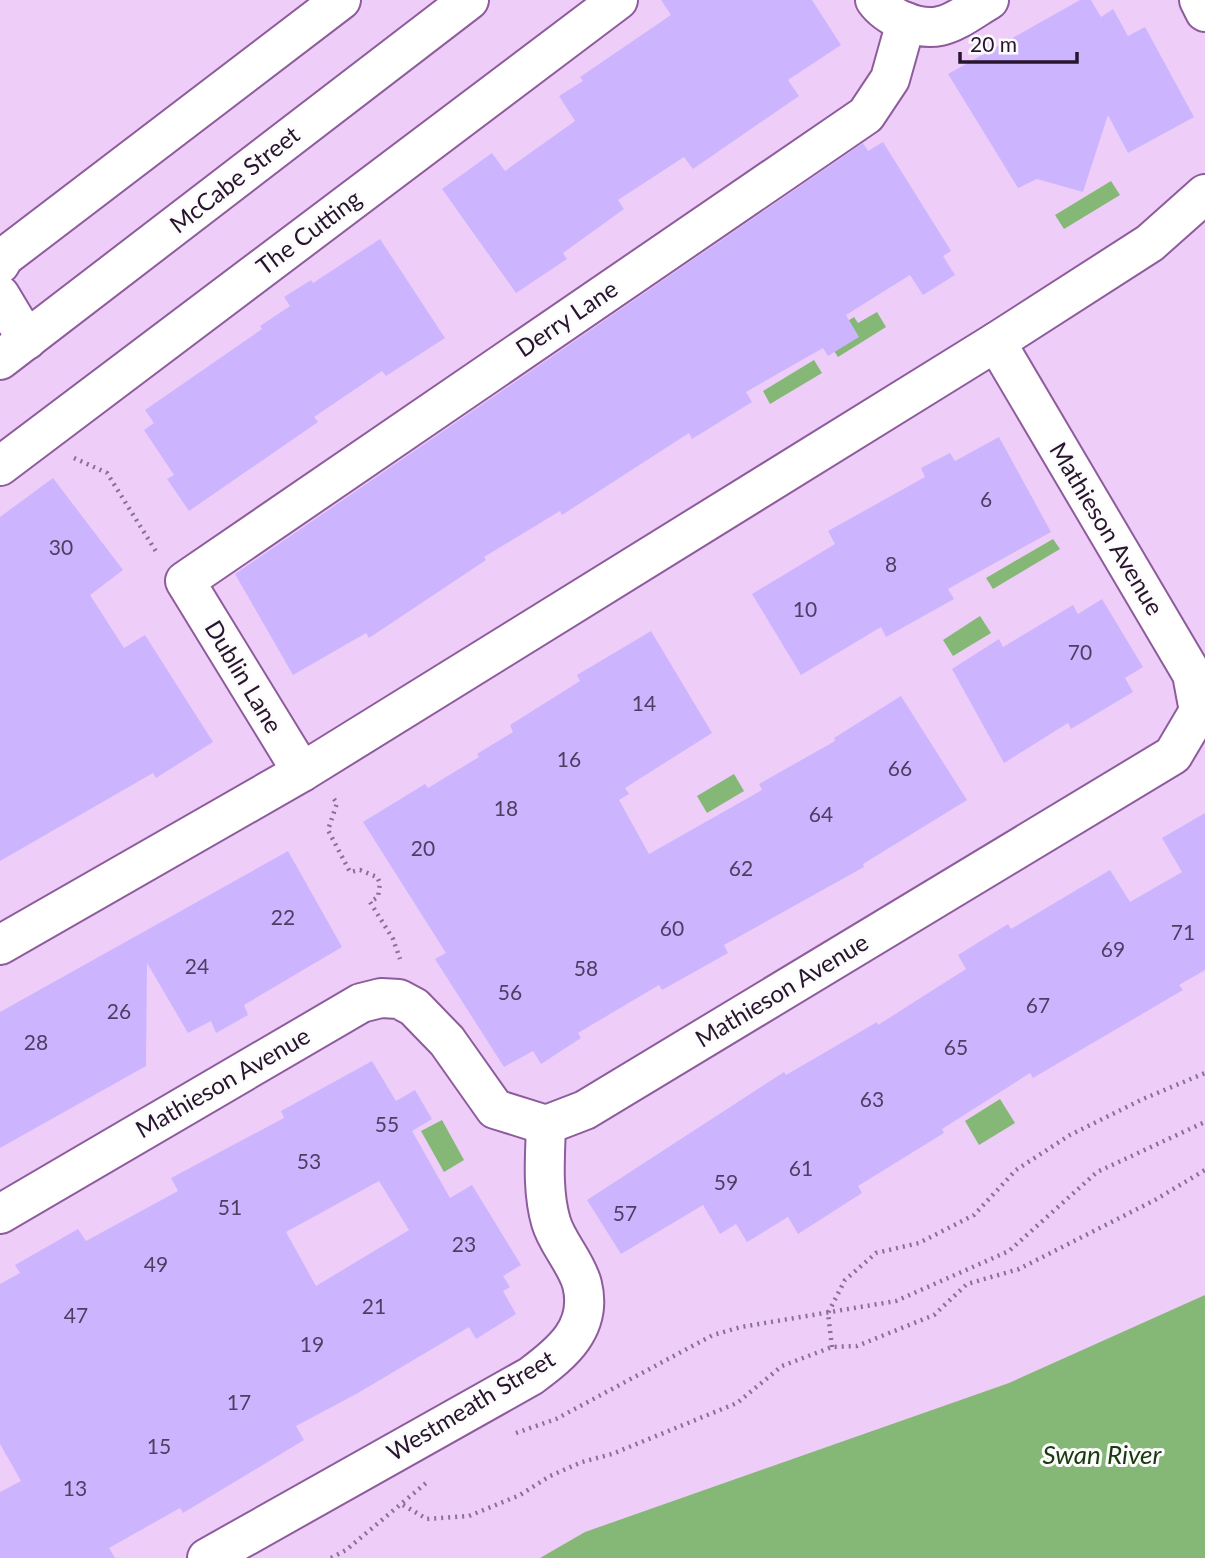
<svg xmlns="http://www.w3.org/2000/svg" width="1205" height="1558" font-family="Lato,sans-serif">
<style>
.water{fill:#85b776}
.building{fill:#ccb5fe;fill-rule:evenodd}
.lines{fill:none;stroke-linecap:round;stroke-linejoin:round}
.minor-casing{stroke:#8e5c9c;stroke-width:42}
.path{stroke:#8a7092;stroke-width:4.5;stroke-dasharray:2 5;stroke-linecap:butt}
.minor{stroke:#fff;stroke-width:38}
.labels{text-anchor:middle;stroke-width:6;stroke-linejoin:round;paint-order:stroke}
.number-label{font-size:21px;fill:#513c62}
.street-label{font-size:24px;fill:#28142e;stroke:#fcfcfc}
.water-label{font-size:26px;font-style:italic;fill:#193a0e;stroke:#fcfcfc}
</style>
<rect width="100%" height="100%" fill="#eecef8"/>
<g class="water">
<polygon points="1111,181 1120,195 1064,229 1055,215"/>
<polygon points="877,312 886,327 838,357 824,336 854,317 858,323"/>
<polygon points="814,360 822,373 770,404 763,391"/>
<polygon points="1053,539 1060,549 993,589 986,578"/>
<polygon points="980,616 991,633 953,656 943,640"/>
<polygon points="734,774 744,791 707,813 697,796"/>
<polygon points="1000,1099 1015,1123 979,1145 965,1121"/>
<polygon points="442,1120 464,1160 444,1172 421,1131"/>
<polygon points="1205,1295 1205,1558 540,1558 585,1532 1009,1383"/>
</g>
<g class="building">
<polygon points="661,0 812,0 841,45 788,80 799,96 693,169 684,157 618,200 624,209 563,253 567,259 516,293 442,189 492,153 505,171 575,121 559,96 583,81 580,77 671,15"/>
<polygon points="1080,0 1091,0 1101,17 1113,9 1128,36 1145,27 1194,117 1128,153 1108,115 1083,192 1037,179 1018,188 948,74"/>
<polygon points="883,142 951,251 943,256 955,275 923,295 910,275 846,315 859,337 828,356 823,348 746,392 752,402 692,439 689,433 562,515 560,511 484,557 486,560 369,638 366,633 293,675 235,574 863,143 868,151"/>
<polygon points="380,239 445,338 386,376 382,371 314,417 318,422 189,511 167,479 174,475 144,430 154,423 145,410 262,329 260,326 290,306 284,297 311,280 313,283"/>
<polygon points="999,437 1051,532 948,589 954,599 886,637 881,627 801,675 752,594 835,544 828,531 925,477 921,468 950,453 955,461"/>
<polygon points="53,478 123,570 90,595 124,648 145,635 213,742 156,778 153,773 0,861 0,517"/>
<polygon points="1102,599 1143,667 1125,678 1133,692 1071,729 1068,723 1004,763 952,669 999,639 1003,647 1073,605 1078,614"/>
<polygon points="651,631 712,733 625,788 629,794 619,800 649,854 762,790 759,784 835,741 834,738 901,696 967,800 863,864 864,867 724,945 728,953 662,990 659,985 578,1033 581,1038 541,1064 533,1051 504,1067 435,959 446,953 363,822 425,784 428,788 479,757 477,754 513,732 510,725 580,681 577,675"/>
<polygon points="1205,813 1205,970 1179,985 1183,990 1033,1078 1030,1073 942,1129 944,1133 858,1186 862,1193 798,1234 788,1217 747,1242 736,1224 720,1234 703,1205 621,1254 587,1200 784,1072 786,1075 877,1022 878,1025 966,969 958,955 1008,924 1011,929 1110,870 1130,902 1182,872 1162,838"/>
<polygon points="288,851 342,947 244,1005 248,1015 216,1033 211,1021 188,1033 147,963 146,1066 0,1148 0,1012"/>
<path d="M372,1061L396,1101L415,1090L432,1119L412,1131L450,1198L472,1185L521,1265L503,1276L510,1287L503,1291L516,1314L476,1339L469,1327L358,1393L296,1426L304,1440L183,1513L180,1508L109,1548L115,1558H0V1492L21,1481L0,1444V1284L20,1273L15,1265L78,1229L86,1241L178,1191L171,1178L284,1118L281,1111ZM379,1181L409,1230L316,1286L286,1232Z"/>
</g>
<g class="lines">
<g class="minor-casing">
<g id="minor">
<path d="M875,0C887,17 918,31 940,26C956,23 975,8 989,0"/>
<polyline points="1199,0 1205,12"/>
<polyline points="0,264 4,257 341,0"/>
<polyline points="0,295 27,340"/>
<polyline points="0,360 469,0"/>
<polyline points="0,466 618,0"/>
<polyline points="302,772 185,581 866,115 890,79 906,22"/>
<polyline points="0,945 302,772 996,342 1150,243 1205,194"/>
<polyline points="0,1214 361,1003 381,998 399,999 414,1007 447,1041 495,1109 546,1125 585,1110 1173,755 1199,711 1192,674 996,342"/>
<path d="M207,1558L531,1376C562,1353 593,1328 582,1284C576,1262 557,1243 551,1222C542,1191 545,1157 546,1125"/>
</g>
</g>
<g class="path">
<polyline points="74,458 107,473 157,553"/>
<polyline points="334,799 337,803 328,830 350,872 360,870 377,877 380,883 378,897 370,902 393,939 400,959"/>
<polyline points="832,1347 828,1313 845,1280 876,1253 919,1243 974,1215 1016,1170 1070,1135 1143,1099 1205,1073"/>
<polyline points="516,1433 556,1419 713,1335 741,1327 896,1301 1009,1251 1097,1172 1205,1122"/>
<polyline points="403,1505 427,1519 469,1516 520,1495 550,1476 582,1462 612,1454 737,1403 782,1366 832,1347 857,1346 934,1315 967,1284 1019,1269 1155,1200 1205,1170"/>
<polyline points="331,1558 346,1550 426,1483"/>
</g>
<use href="#minor" class="minor"/>
</g>
<g class="labels">
<g class="number-label">
<text x="986" y="507">6</text>
<text x="61" y="555">30</text>
<text x="891" y="572">8</text>
<text x="805" y="617">10</text>
<text x="1080" y="660">70</text>
<text x="644" y="711">14</text>
<text x="569" y="767">16</text>
<text x="900" y="776">66</text>
<text x="506" y="816">18</text>
<text x="821" y="822">64</text>
<text x="423" y="856">20</text>
<text x="741" y="876">62</text>
<text x="283" y="925">22</text>
<text x="672" y="936">60</text>
<text x="1183" y="940">71</text>
<text x="1113" y="957">69</text>
<text x="197" y="974">24</text>
<text x="586" y="976">58</text>
<text x="510" y="1000">56</text>
<text x="1038" y="1013">67</text>
<text x="119" y="1019">26</text>
<text x="36" y="1050">28</text>
<text x="956" y="1055">65</text>
<text x="872" y="1107">63</text>
<text x="387" y="1132">55</text>
<text x="309" y="1169">53</text>
<text x="801" y="1176">61</text>
<text x="726" y="1190">59</text>
<text x="230" y="1215">51</text>
<text x="625" y="1221">57</text>
<text x="464" y="1252">23</text>
<text x="156" y="1272">49</text>
<text x="374" y="1314">21</text>
<text x="76" y="1323">47</text>
<text x="312" y="1352">19</text>
<text x="239" y="1410">17</text>
<text x="159" y="1454">15</text>
<text x="75" y="1496">13</text>
</g>
<g class="street-label">
<text transform="translate(235 180) rotate(-38)" y="8">McCabe Street</text>
<text transform="translate(309 233) rotate(-37)" y="8">The Cutting</text>
<text transform="translate(567 319) rotate(-34)" y="8">Derry Lane</text>
<text transform="translate(1106 529) rotate(59)" y="8">Mathieson Avenue</text>
<text transform="translate(243 677) rotate(59)" y="8">Dublin Lane</text>
<text transform="translate(782 991) rotate(-31)" y="8">Mathieson Avenue</text>
<text transform="translate(223 1083) rotate(-30)" y="8">Mathieson Avenue</text>
<text transform="translate(471 1406) rotate(-31)" y="8">Westmeath Street</text>
</g>
<g class="water-label">
<text x="1102" y="1464">Swan River</text>
</g>
</g>
<path d="M960 52v10h117v-10" fill="none" stroke="#28142e" stroke-width="3.5"/>
<text x="970" y="52" font-size="21" fill="#28142e" stroke="#fcfcfc" stroke-width="5" paint-order="stroke">20 m</text>
</svg>
